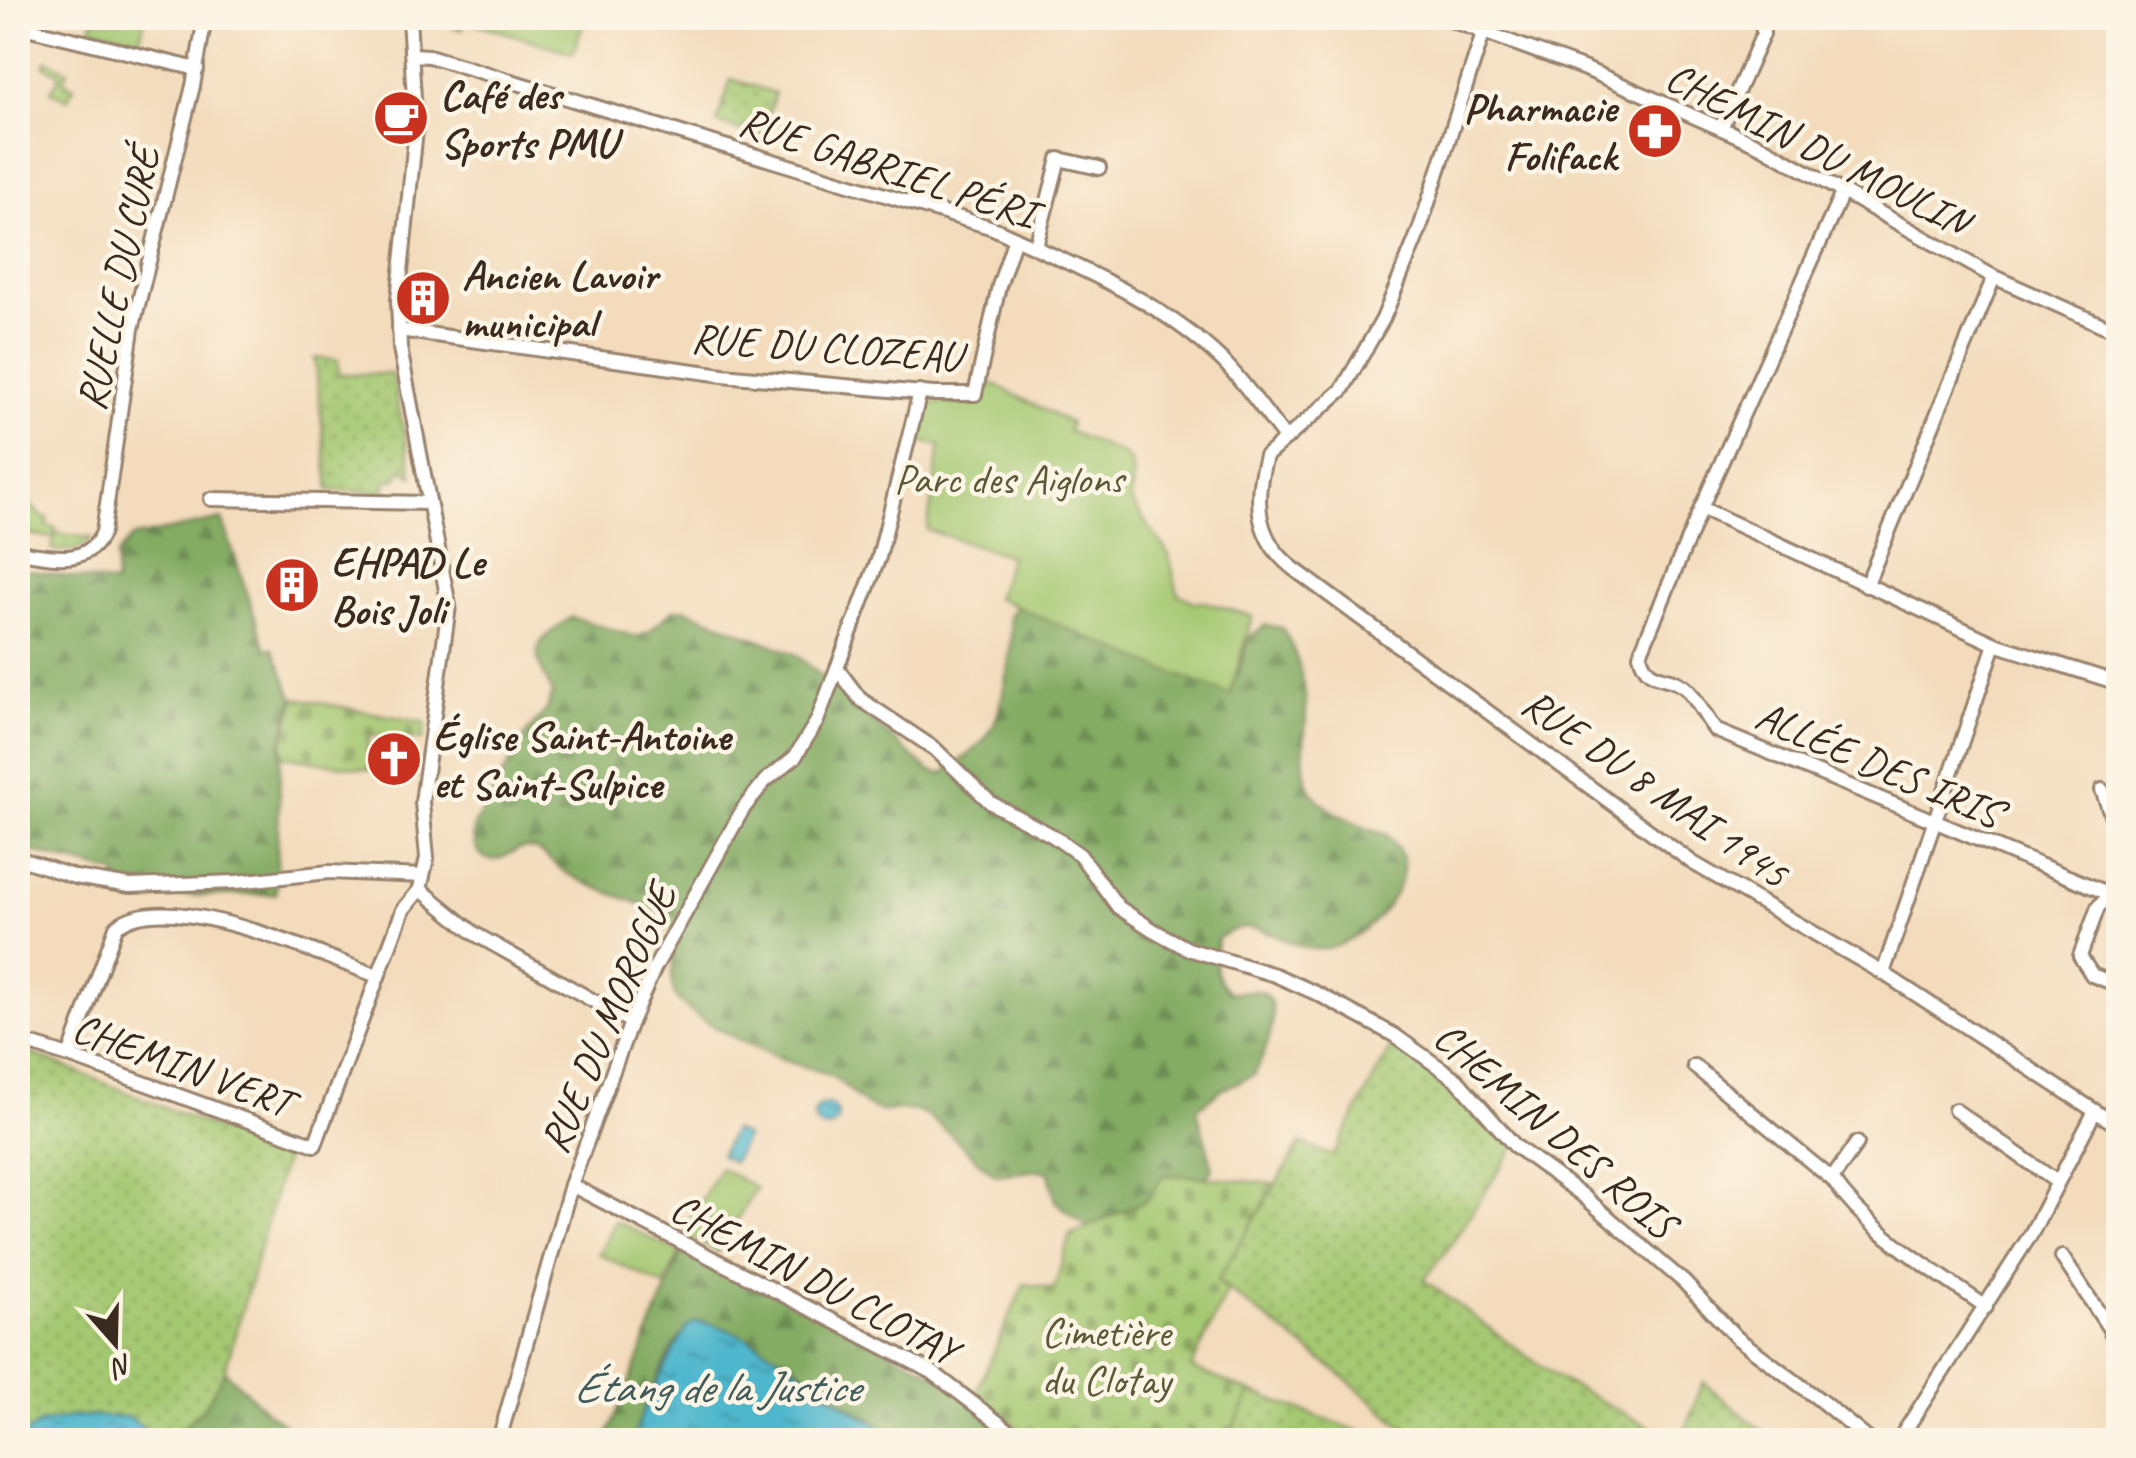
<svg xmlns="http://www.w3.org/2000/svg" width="2136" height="1458" font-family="Caveat,sans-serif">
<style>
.grass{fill:url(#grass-dots);stroke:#707948;stroke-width:2.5}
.forest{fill:url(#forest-firs);stroke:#606b41;stroke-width:2.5}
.cemetery{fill:url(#cemetery-stones);stroke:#707948;stroke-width:2.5}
.park{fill:#a5c872;stroke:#707948;stroke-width:2.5}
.water{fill:url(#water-ripples);stroke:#457076;stroke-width:2.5}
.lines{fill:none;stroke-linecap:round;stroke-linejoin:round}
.minor-casing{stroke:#97826d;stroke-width:18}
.minor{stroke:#fff;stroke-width:12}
.labels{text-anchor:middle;stroke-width:9;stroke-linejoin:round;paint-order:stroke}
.poi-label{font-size:42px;font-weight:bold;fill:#3b2a1e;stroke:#fcf5e5;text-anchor:start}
.street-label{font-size:42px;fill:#3b2a1e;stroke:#fcf5e5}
.park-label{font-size:42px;fill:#5b5937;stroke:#fcf5e5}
.water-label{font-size:45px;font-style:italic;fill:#425b5b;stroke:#fcf5e5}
</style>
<defs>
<pattern id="grass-dots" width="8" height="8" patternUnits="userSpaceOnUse" patternTransform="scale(2.5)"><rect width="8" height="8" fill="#a5c872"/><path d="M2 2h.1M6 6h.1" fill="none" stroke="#88a35d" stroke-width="1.8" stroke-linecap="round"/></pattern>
<pattern id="forest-firs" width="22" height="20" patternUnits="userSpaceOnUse" patternTransform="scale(2.5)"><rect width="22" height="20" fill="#84ac64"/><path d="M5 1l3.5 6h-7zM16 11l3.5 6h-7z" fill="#6d8c52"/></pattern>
<pattern id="cemetery-stones" width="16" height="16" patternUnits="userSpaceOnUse" patternTransform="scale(2.5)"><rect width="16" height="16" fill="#a5c872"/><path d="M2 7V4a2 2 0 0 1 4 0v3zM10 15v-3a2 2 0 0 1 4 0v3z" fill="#88a35d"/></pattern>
<pattern id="water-ripples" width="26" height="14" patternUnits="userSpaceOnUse" patternTransform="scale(2.5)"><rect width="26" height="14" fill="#4fb7cd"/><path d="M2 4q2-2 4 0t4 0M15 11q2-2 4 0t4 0" fill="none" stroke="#4395a6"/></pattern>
</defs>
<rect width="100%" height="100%" fill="#fcf5e5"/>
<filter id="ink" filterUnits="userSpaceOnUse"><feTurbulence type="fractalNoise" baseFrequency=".01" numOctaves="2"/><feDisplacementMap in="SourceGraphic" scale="20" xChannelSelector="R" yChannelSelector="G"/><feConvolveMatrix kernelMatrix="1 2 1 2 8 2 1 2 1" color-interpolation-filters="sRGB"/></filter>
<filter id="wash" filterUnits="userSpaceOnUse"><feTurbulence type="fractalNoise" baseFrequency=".0048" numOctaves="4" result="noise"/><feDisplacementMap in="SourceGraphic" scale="40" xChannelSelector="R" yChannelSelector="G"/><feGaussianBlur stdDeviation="2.25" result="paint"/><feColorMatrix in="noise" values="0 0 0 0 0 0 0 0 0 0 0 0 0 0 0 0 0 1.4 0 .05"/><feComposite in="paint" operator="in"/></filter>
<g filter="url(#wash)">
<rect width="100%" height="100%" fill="#f3dbbc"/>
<g class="grass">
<polygon points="47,60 68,71 63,80 74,87 67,100 51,91 60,75 44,66"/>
<polygon points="731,79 775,93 761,137 717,123"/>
<polygon points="315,358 338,360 339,374 392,374 413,476 403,469 395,480 385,480 385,492 329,490"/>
<path d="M55,533L92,538C80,552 69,552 52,550Z"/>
<polygon points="1396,1037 1457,1080 1515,1146 1448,1249 1424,1280 1554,1376 1674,1440 1418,1440 1347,1379 1216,1281 1301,1143 1333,1156"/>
<polygon points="31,1053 285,1157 225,1371 204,1408 168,1440 157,1440 129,1417 18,1439 18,1056"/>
<polygon points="1703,1382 1773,1440 1677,1440 1685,1431"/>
<polygon points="1251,1392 1361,1432 1356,1440 1227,1440"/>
</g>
<g class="forest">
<polygon points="222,519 266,649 273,648 294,699 281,743 276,894 117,897 117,874 28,850 18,865 18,569 115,584 117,555 131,538"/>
<path d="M1023,599L1227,679L1238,674L1249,637L1266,625L1282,628C1296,649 1306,684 1306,710C1305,759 1291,791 1344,817C1359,824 1370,832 1387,834C1394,844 1404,855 1403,868C1400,902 1359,944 1326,949C1285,954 1261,907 1217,939C1215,962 1211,975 1229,992C1238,993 1253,989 1260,992C1288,1005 1263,1056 1255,1074L1219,1091L1197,1109L1213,1169L1167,1223L1089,1228L1055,1201L1049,1173L1042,1170L995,1175C971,1157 945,1124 919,1112C906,1107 893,1112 881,1111C861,1108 848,1085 831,1076C816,1068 797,1066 781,1059C749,1045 707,1027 681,1003C657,980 691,942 659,911C629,899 593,889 565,872C555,865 544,852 533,849C516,843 504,864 488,859C474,853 472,840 474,826L526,734L547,709L553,693C530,650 530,645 572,617L636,637L649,632L673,610L685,609L797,655L929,771L942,774C994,738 996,732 1007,671C1010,652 1013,635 1009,615Z"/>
<path d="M684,1246L932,1372L1021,1440H902L837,1398L794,1364L732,1333L701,1321C674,1325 641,1415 633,1440H606Z"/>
<polygon points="225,1371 268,1413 309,1440 168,1440 204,1408"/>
</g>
<g class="cemetery">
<polygon points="296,698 426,723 423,740 370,735 367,751 372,754 372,766 384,768 384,772 283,756 283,742"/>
<polygon points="1165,1174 1276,1184 1217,1281 1228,1290 1191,1368 1251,1392 1227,1440 1033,1440 976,1393 1024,1284 1054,1289 1070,1235 1146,1201"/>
</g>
<g class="park">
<polygon points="94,18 145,18 140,39 91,28"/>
<polygon points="448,18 585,18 573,53 465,20 462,30 453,27"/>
<polygon points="984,379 1070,423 1068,431 1124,455 1130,461 1133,475 1131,501 1169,555 1178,594 1197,603 1202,601 1252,616 1230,695 1157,667 996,598 1010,556 927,530 940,446 916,440 924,403 980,403"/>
<polygon points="18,491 42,517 48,518 47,526 56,528 54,538 18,533"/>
<polygon points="720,1168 756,1188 718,1252 682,1233"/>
<polygon points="616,1221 680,1253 664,1286 599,1254"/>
</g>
<g class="water">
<circle cx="826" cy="1116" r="12"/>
<polygon points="733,1130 746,1137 733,1162 720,1155"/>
<path d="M696,1321C750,1330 794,1367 837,1399C858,1414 880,1427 902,1440H633L647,1400L687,1327Z"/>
<polygon points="75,1416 130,1417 157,1440 18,1440 40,1423"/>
</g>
</g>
<g filter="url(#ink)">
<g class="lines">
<g class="minor-casing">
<g id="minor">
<polyline points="1445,18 1588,70 1761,146 1994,277 2118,332"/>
<path d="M1488,18L1419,231L1383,319L1342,390L1266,456C1253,501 1256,540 1294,569L1693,863L1883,973L2118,1126"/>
<polyline points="18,26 197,69"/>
<path d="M413,55L429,56L993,228C1073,265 1157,298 1222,360C1246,384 1265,413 1286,439"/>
<polyline points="1721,128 1763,34 1762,18"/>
<path d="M1843,191L1701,508L1640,654C1647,686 1671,672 1688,690C1698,702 1706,718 1715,730L2112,895"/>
<polyline points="1036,246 1059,159 1099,168"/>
<polyline points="399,330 723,375 934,394 975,394 999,286 1015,238"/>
<polyline points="211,499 428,503"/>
<polyline points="1701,508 1995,644 2118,683"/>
<path d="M18,552C49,556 88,568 103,532L132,329L193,86L205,18"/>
<polyline points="1866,586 1994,277"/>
<polyline points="839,671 860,699 935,749 991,803 1053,836 1080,855 1118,907 1153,930 1188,949 1275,975 1318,994 1394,1035 1457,1080 1515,1146 1581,1194 1684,1282 1737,1338 1820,1400 1869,1440"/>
<polyline points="2102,790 2113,819 2118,823"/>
<polyline points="18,858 75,877 130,886 236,882 329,872 423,876"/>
<polyline points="2118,888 2098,907 2080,956 2092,975 2118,985"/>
<polyline points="420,889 475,934 631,1022"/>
<polyline points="1883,973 1995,644"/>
<polyline points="18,1047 30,1044 69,1056 315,1145 403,910 420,889 427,858 422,802 449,606 400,348 398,300 416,130 409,18"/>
<path d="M69,1056L116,927C166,884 321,956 378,976"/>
<polyline points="1694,1066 1832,1179"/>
<polyline points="1955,1110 2057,1182"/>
<path d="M1857,1143L1832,1179C1870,1234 1931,1268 1986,1307"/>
<polyline points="571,1185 932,1372 1021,1440"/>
<polyline points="2062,1257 2109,1328 2118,1349"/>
<polyline points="499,1440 571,1185 631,1022 654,969 743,809 765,781 795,757 817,721 879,557 920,392"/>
<polyline points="1899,1440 2031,1234 2095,1111"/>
</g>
</g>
<use href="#minor" class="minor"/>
</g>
</g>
<defs>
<g id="cafe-disc" transform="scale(2.875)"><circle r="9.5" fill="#c8321e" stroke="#fcf5e5"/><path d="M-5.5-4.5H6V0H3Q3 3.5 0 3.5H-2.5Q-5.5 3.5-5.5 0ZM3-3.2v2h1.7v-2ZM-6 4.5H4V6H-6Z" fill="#fff"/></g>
<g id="pharmacy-disc" transform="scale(2.875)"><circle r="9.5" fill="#c8321e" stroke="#fcf5e5"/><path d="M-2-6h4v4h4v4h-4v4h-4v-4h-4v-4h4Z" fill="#fff"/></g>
<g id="building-disc" transform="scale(2.875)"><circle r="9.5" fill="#c8321e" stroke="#fcf5e5"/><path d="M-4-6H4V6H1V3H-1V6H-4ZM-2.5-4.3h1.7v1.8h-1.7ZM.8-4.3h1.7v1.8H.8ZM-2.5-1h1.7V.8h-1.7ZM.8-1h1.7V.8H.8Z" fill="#fff"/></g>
<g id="church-disc" transform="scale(2.875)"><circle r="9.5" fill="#c8321e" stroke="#fcf5e5"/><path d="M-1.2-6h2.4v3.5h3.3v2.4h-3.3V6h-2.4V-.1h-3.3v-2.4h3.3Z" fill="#fff"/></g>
</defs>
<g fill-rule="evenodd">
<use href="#cafe-disc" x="401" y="118"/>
<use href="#pharmacy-disc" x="1655" y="131"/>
<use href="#building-disc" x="423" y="298"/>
<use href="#building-disc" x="292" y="585"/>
<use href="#church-disc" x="394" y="759"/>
</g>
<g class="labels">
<g class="poi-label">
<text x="440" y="109">Café des<tspan x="440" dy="48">Sports PMU</tspan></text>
<text x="1616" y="122" text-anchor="end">Pharmacie<tspan x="1616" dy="48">Folifack</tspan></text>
<text x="462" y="289">Ancien Lavoir<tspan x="462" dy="48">municipal</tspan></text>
<text x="331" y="576">EHPAD Le<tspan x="331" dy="48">Bois Joli</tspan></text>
<text x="433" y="750">Église Saint-Antoine<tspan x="433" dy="48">et Saint-Sulpice</tspan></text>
</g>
<g class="street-label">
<text transform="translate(1818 148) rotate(27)" y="15">CHEMIN DU MOULIN</text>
<text transform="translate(888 166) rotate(18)" y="15">RUE GABRIEL PÉRI</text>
<text transform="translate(117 278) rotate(-78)" y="15">RUELLE DU CURÉ</text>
<text transform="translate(826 346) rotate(4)" y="15">RUE DU CLOZEAU</text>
<text transform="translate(1879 763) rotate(23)" y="15">ALLÉE DES IRIS</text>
<text transform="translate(1656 787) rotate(35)" y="15">RUE DU 8 MAI 1945</text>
<text transform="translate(607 1018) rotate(-67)" y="15">RUE DU MOROGUE</text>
<text transform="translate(183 1064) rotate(20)" y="15">CHEMIN VERT</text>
<text transform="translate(1556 1129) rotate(41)" y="15">CHEMIN DES ROIS</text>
<text transform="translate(815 1278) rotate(28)" y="15">CHEMIN DU CLOTAY</text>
</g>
<g class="park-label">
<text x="1009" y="493">Parc des Aiglons</text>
<text x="1106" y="1346">Cimetière<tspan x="1106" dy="48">du Clotay</tspan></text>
</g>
<g class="water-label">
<text x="716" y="1402">Étang de la Justice</text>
</g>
</g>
<rect width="2136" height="1458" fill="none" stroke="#fcf5e5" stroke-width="60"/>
<g transform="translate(115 1343) rotate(160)" stroke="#fcf5e5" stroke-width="8" paint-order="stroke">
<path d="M0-8L18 38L0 25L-18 38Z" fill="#3b2a1e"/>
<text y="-15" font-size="28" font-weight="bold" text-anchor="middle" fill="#3b2a1e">N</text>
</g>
</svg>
